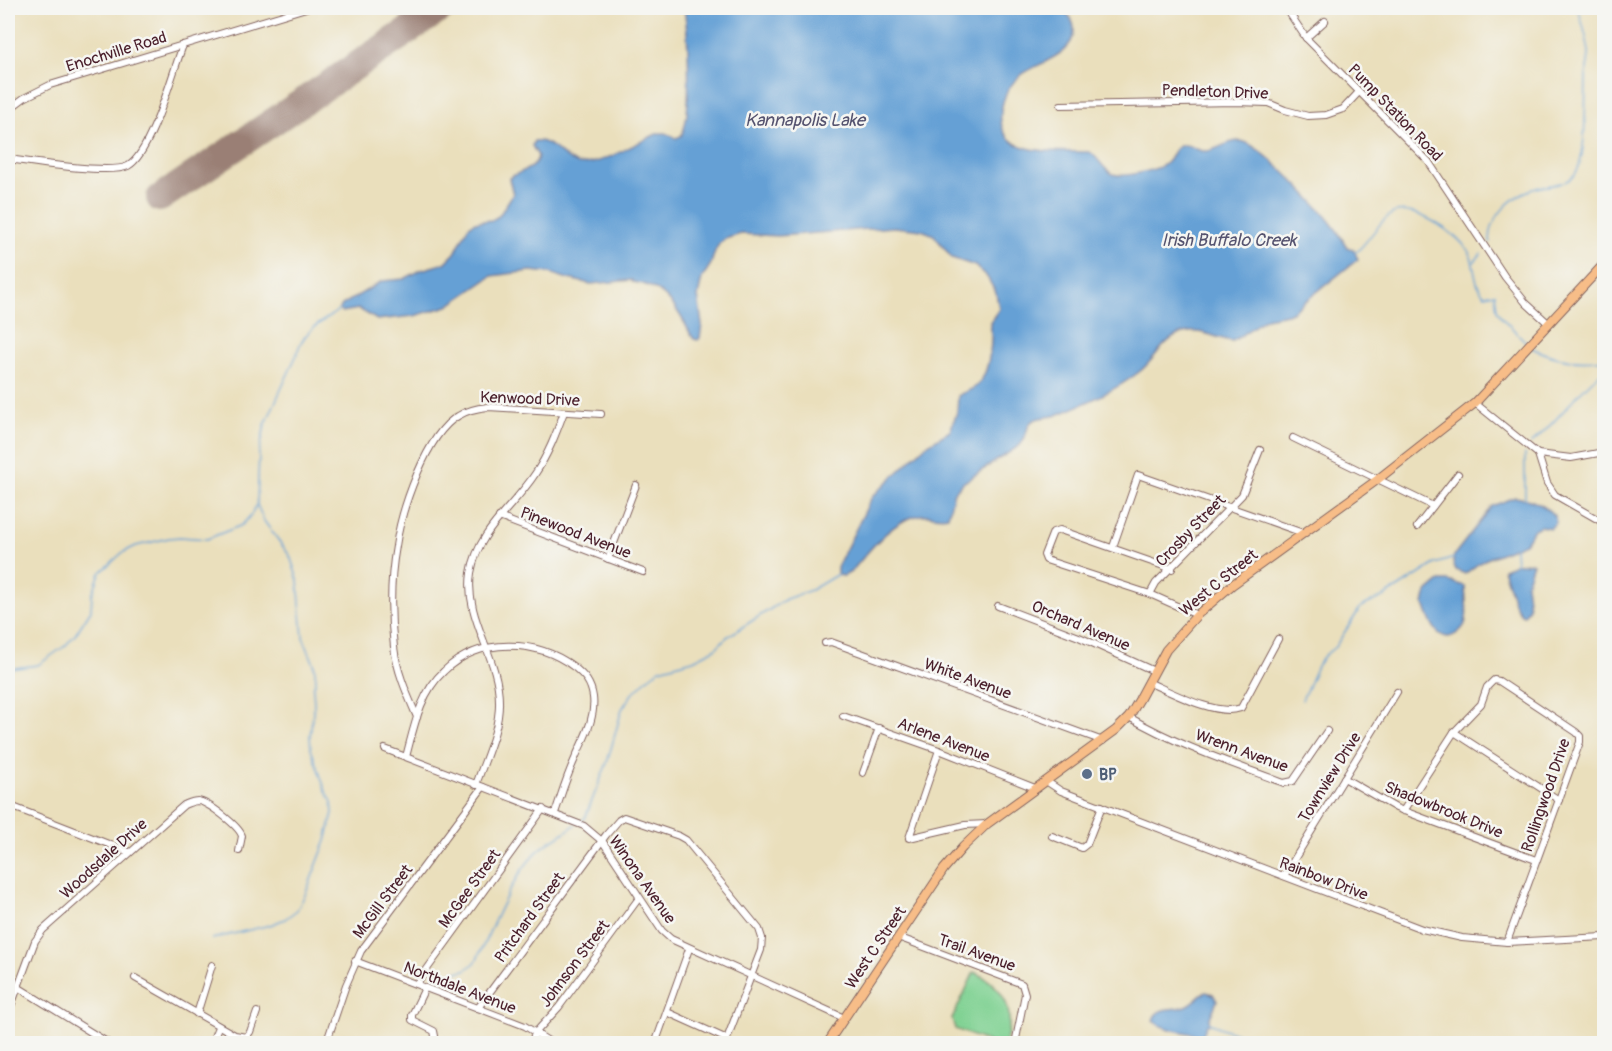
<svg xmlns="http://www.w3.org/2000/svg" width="1612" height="1051" font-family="Pangolin,sans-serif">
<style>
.green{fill:#7fd192;stroke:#64785e;stroke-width:1.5}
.water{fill:#65a0d5;stroke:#586080;stroke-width:1.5}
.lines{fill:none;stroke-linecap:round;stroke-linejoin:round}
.stream{stroke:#65a0d5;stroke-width:1.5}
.runway{stroke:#9a7f74;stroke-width:28}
.minor-casing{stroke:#82625e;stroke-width:8}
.major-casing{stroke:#82625e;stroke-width:10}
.minor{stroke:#fff;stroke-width:6}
.major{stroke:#f7bd88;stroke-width:8}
.service-dot{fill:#5c6f8a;stroke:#f6f6f2;stroke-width:2}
.labels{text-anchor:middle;stroke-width:5;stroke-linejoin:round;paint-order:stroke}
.street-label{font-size:16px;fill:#4a1f2b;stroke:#f6f6f2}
.service-label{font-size:16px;font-weight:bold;fill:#4e5e75;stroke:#f6f6f2;text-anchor:start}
.water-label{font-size:18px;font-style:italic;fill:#55536f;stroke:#f6f6f2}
</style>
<rect width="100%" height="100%" fill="#f6f6f2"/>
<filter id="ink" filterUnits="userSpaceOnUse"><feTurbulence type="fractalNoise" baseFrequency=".0167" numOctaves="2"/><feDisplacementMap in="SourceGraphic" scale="12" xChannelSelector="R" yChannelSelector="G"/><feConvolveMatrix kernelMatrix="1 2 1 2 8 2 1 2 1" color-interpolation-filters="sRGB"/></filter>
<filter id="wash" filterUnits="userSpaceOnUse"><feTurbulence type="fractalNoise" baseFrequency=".008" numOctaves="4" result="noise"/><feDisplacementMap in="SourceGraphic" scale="24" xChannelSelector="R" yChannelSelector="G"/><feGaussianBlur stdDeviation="1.35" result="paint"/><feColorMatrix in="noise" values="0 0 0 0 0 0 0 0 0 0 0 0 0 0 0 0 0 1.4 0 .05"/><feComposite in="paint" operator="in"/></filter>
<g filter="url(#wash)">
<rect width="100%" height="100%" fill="#eadfbc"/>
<path class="green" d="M974,972C1005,986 1016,1012 1005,1043H991L955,1029L952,1019Z"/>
<g class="water">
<path d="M684,8H1059C1067,13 1074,19 1074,30C1074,56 1036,63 1020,76C1008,86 1003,97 1001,112C996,160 1061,150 1090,152C1099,158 1103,170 1113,174C1123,178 1159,170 1166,163C1173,158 1171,149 1180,146C1190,142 1196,152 1206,151C1218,150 1228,140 1241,141C1262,144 1321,209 1335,228C1340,234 1343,241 1347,247L1353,249L1358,259L1293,311L1287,314L1266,318L1233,341C1215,339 1203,328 1184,333C1163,338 1155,360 1139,372C1115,391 1086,403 1057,415C1050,418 1037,416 1031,422C1025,428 1028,438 1019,446L964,482L954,492L948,516C938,519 930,513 920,515C890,521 869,551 851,572L844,576L837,575V567L872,497L925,446L950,431L957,412L958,396C964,391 970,391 975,387C990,376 993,339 990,322L999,309L996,293L987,277L975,266L952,258L934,235L922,230L894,227L778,236L741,234L725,239L719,244L715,251L711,264L702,278L698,296L702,325L700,338L698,340L694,339L691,335C678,309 664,285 632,282V280L591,284L568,279L550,273L531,271L492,276L448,306L414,316L377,320L359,309L342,312L339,310L342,305L382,281L404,279L421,270L445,263L455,253L468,227L475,222L492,220L499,216L513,194L509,179C519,169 535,172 538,156L532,146L534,141C550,138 564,161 579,164C599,167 639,141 659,133H665L676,138L681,136C693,117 688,31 684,8Z"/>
<path d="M1515,497C1531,499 1545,504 1555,517L1556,523L1550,528L1540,526L1534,529L1525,543L1482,561L1465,574L1456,570L1453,563L1454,555L1492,506Z"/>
<polygon points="1530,563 1533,563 1526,584 1529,608 1524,615 1521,614 1515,606 1503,569 1516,564"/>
<path d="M1440,581H1448L1465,586C1465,597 1469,613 1465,624C1463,628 1459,632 1456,634C1438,646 1428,617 1424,604L1427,592Z"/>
<path d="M1206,992L1213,994L1217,1001L1209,1020L1210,1024L1207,1025L1202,1036C1187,1032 1165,1031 1153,1021C1156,1005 1175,1011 1186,1006C1194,1003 1199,996 1206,992Z"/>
</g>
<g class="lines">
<g class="stream">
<path d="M1490,242C1489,218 1511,196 1533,189C1547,184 1565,187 1575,174C1587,158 1585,101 1586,79C1586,70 1589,61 1589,52C1587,37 1582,22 1578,8"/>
<path d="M1355,253C1368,243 1376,225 1390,215C1410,201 1459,234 1469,252C1476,265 1473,285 1485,295L1495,293L1497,310L1501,317L1527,343"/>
<polyline points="1474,262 1481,254"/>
<path d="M1530,347C1554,360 1577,363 1604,359"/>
<path d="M1531,443C1558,422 1577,391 1604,370"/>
<polyline points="1525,499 1525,454"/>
<polyline points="1515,547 1516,566"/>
<path d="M8,669L38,665L65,646L75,635L91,610L92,595L100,573L122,553L136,546L169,538L180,537L207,539L242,525L251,515L257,504L259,453L265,425L297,354C301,332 322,322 339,310"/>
<polyline points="1302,700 1317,666 1324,656 1335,647 1361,607 1387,595 1435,564 1454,558"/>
<polyline points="580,822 585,818 607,763 622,709 632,694 647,679 660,669 693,660 715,649 727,637 786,599 811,590 838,574"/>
<polyline points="212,939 270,925 285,919 297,910 305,895 326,841 333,813 332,802 325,789 311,749 310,736 314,704 313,689 316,679 314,664 303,637 298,580 290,556 264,521 257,505"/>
<path d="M449,974L465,970L475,963C492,929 509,881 535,854C546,842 563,835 576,824"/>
<polyline points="1209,1023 1264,1044"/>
</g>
<polyline class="runway" points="160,198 442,8"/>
</g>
</g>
<g filter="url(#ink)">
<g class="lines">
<g class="minor-casing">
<g id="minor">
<polyline points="1286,8 1306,38 1428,161 1505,277 1526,303 1549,324"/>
<polyline points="1306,38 1325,21"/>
<polyline points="1061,105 1236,102 1268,103 1285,110 1308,116 1326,115 1343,109 1358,93"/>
<polyline points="8,110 24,98 50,85 306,8"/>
<path d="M8,159C30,162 110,175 128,166C151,154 173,71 183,45"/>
<polyline points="1475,403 1538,454 1547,483 1555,495 1604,523"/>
<polyline points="1293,438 1433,506"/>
<polyline points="1538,454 1571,458 1604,452"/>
<polyline points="499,517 643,572"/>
<polyline points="1417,527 1458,474"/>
<polyline points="1113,547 1138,475 1303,533"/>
<polyline points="608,559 636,485"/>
<polyline points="1172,569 1060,530 1053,532 1044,555 1046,560 1150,594 1197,615"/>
<polyline points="1150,594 1156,583 1242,495 1260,450"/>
<polyline points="998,606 1079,637 1154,671"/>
<polyline points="825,643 831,642 1103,741"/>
<path d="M1148,682C1171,692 1217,717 1241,708L1278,639"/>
<polyline points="843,716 939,750 1035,788"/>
<path d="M417,717C407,694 397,672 394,647C390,614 390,579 396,546C401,511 426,434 458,416C467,410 478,408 488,407L601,414"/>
<path d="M1129,717C1177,745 1231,763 1284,783L1293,781L1327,731"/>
<polyline points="1454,732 1559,800"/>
<polyline points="385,749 584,826 603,842 662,931 671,939 844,1018"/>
<polyline points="939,750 909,838 965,825 987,824"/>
<path d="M406,757C414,727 420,693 444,671C479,637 537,639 574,667C585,676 591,683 593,697C596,720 582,741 574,761C566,778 561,796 555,813"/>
<polyline points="863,773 879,728"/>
<polyline points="1344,778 1396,808 1536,860"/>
<polyline points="1046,781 1061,791 1422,929 1462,938 1507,942 1604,937"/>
<path d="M476,785C485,758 500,729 499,701C499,656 464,619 471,573C478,530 513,508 535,474C548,455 556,434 564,412"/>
<polyline points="8,805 129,852"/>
<polyline points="1403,811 1454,732 1481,704 1487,687 1494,680 1499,681 1576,732 1580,736 1580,742 1507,942"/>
<polyline points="1052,836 1082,848 1087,844 1102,806"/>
<polyline points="1284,876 1397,692"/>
<polyline points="898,937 1022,984 1025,994 1015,1044"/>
<polyline points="355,961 525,1026 553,1044"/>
<polyline points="135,978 235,1035 246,1037 250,1032 257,1012"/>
<polyline points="8,981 110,1044"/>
<polyline points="417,983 543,809"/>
<polyline points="425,988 412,1015 412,1020 434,1031 435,1036 433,1044"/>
<polyline points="478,1008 606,835 619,820 624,817 679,836 686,840 759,929 762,938 761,950 725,1044"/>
<polyline points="667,1012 727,1039"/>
<path d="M8,1014L35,941L43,930L184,805C189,803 192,801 198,801C208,802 239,826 242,836L239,851"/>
<polyline points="197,1014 212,965"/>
<polyline points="211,1044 218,1027"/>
<polyline points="326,1044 346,985 361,951 483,787"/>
<polyline points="530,1044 536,1032 559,1007 639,898"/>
<polyline points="655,1044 689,949"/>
</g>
</g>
<g class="major-casing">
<polyline id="major" points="827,1044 944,869 963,847 987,824 1116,730 1129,717 1139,700 1166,650 1197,615 1232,585 1377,480 1475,403 1604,264"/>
</g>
<use href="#minor" class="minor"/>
<use href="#major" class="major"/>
</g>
</g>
<circle class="service-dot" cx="1087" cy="774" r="6"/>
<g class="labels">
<g class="street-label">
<text transform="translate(116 51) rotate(-17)" y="6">Enochville Road</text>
<text transform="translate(1215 91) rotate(2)" y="6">Pendleton Drive</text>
<text transform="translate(1396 112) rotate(46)" y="6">Pump Station Road</text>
<text transform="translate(530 398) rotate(2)" y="6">Kenwood Drive</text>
<text transform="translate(1190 530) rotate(-46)" y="6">Crosby Street</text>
<text transform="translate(576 532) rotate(21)" y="6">Pinewood Avenue</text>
<text transform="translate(1218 582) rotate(-39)" y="6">West C Street</text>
<text transform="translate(1081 625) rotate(23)" y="6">Orchard Avenue</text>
<text transform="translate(968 678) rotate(20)" y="6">White Avenue</text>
<text transform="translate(944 739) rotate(21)" y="6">Arlene Avenue</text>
<text transform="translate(1242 750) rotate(20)" y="6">Wrenn Avenue</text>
<text transform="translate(1329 777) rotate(-58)" y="6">Townview Drive</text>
<text transform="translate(1545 795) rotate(-71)" y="6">Rollingwood Drive</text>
<text transform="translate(1444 809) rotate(22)" y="6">Shadowbrook Drive</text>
<text transform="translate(103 858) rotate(-42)" y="6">Woodsdale Drive</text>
<text transform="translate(1324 878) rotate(21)" y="6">Rainbow Drive</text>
<text transform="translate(643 879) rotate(55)" y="6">Winona Avenue</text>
<text transform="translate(469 888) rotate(-54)" y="6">McGee Street</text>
<text transform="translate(382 901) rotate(-53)" y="6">McGill Street</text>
<text transform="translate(529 917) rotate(-54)" y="6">Pritchard Street</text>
<text transform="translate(875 947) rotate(-56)" y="6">West C Street</text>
<text transform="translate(977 952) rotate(20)" y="6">Trail Avenue</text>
<text transform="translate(574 963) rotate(-53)" y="6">Johnson Street</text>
<text transform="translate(460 987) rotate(21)" y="6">Northdale Avenue</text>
</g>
<g class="service-label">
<text x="1099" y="780">BP</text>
</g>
<g class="water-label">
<text x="805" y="126">Kannapolis Lake</text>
<text x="1229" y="246">Irish Buffalo Creek</text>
</g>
</g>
<rect width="1612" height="1051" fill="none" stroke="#f6f6f2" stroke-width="30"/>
</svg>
